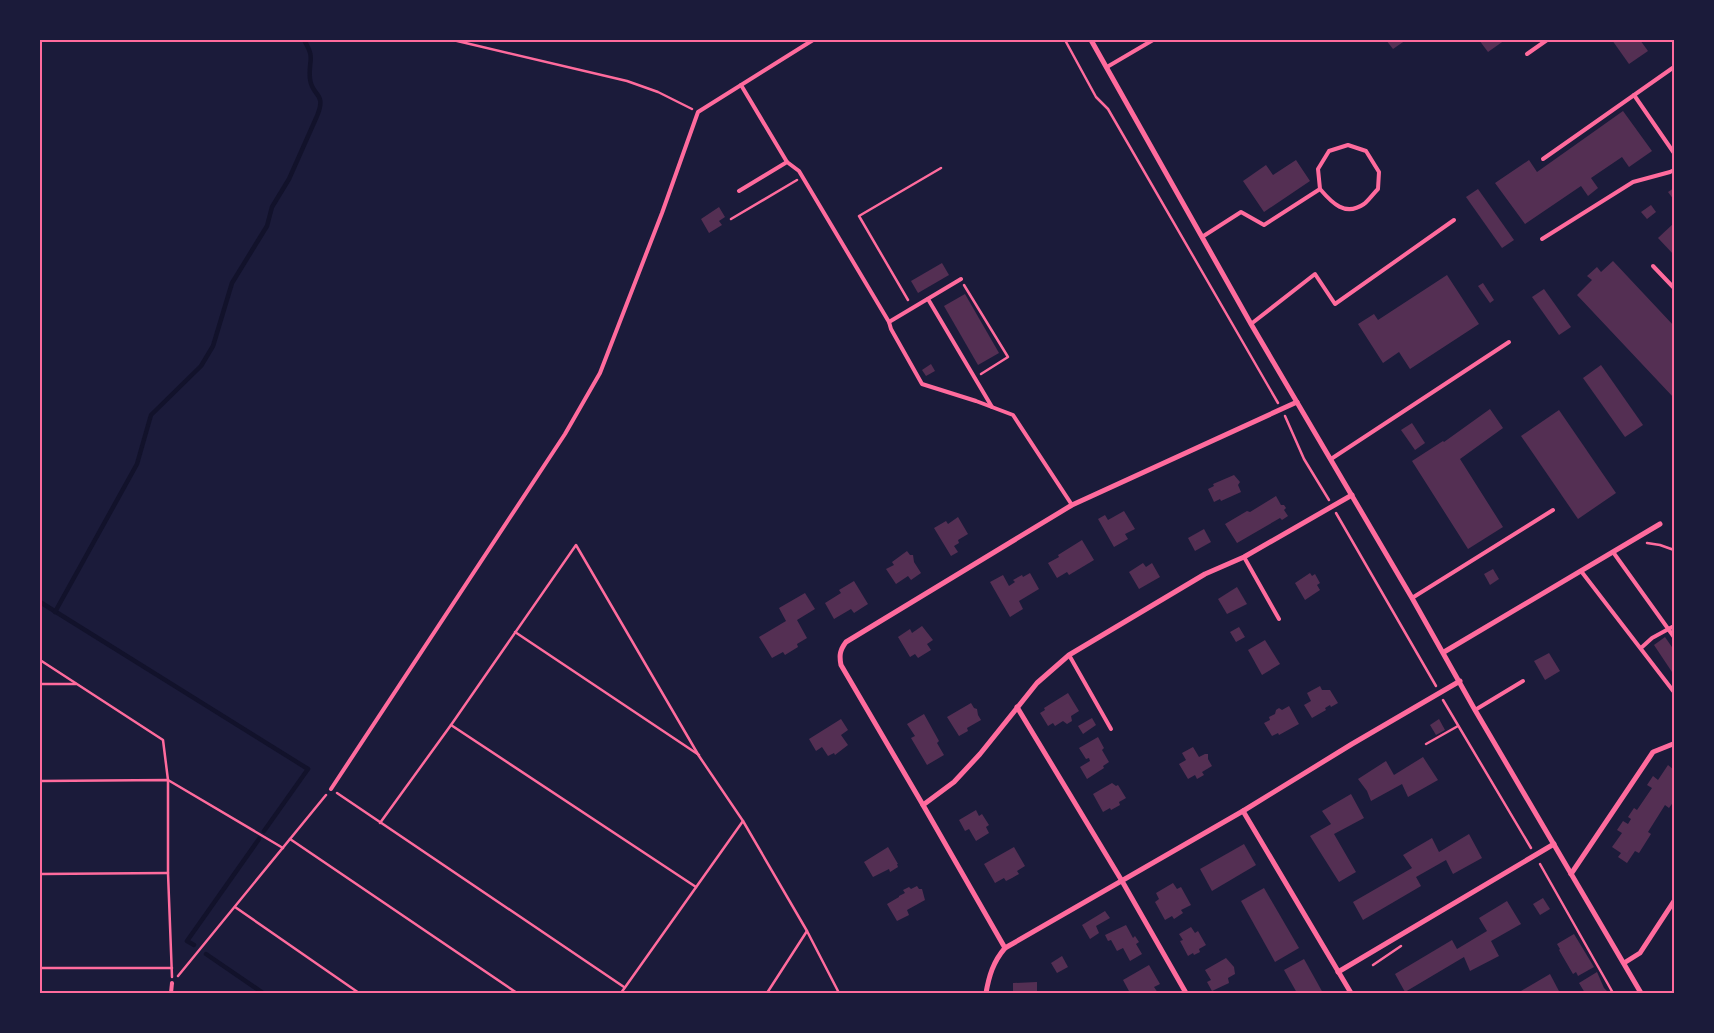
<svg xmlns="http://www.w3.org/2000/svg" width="1714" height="1033" font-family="'DejaVu Sans',sans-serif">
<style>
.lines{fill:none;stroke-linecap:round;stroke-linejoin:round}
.stream{stroke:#12122b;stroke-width:4.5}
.building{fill:#542f53}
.path{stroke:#ff6b9d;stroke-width:2.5}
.service{stroke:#ff6b9d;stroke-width:4}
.minor{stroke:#ff6b9d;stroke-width:5}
.neatline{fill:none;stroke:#ff6b9d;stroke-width:2}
</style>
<rect width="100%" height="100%" fill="#1b1b3a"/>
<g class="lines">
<g class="stream">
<polyline points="40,602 308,769 264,831"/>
<path d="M55,612L137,464L151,415L201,366L213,346L232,283L267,226L272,207L289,179L317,116C327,92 312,97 310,79C308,59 316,60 304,40"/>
<polyline points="194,945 187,941 259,839"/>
<polyline points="206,954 263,993"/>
</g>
</g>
<g class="building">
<polygon points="1386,40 1406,40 1393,49"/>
<polygon points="1479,40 1505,40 1488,52"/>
<polygon points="1612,40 1640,40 1648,51 1629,64"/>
<polygon points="1623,111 1652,151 1629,167 1622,157 1591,178 1598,188 1588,196 1581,186 1525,224 1495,183 1529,160 1537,172"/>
<polygon points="1296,160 1310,181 1264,212 1243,181 1266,165 1273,175"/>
<polygon points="1674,188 1674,200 1668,192"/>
<polygon points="1478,189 1514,240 1502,248 1466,197"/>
<polygon points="1651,205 1656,212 1647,219 1641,212"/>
<polygon points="719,207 725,217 719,221 722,225 709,233 701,219"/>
<polygon points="1674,223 1674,255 1658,238"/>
<polygon points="1613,261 1674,326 1674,398 1577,295 1592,280 1587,276 1597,267 1601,272"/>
<polygon points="942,263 949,275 918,293 911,281"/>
<polygon points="1447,275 1479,324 1410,369 1399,352 1383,363 1358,324 1374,314 1378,320"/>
<polygon points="1483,283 1494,300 1490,303 1478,286"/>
<polygon points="1544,289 1571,327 1559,335 1532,297"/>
<polygon points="965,294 999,353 978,365 944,306"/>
<polygon points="931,364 935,371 926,376 922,370"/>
<polygon points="1601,365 1643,425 1625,437 1583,378"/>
<polygon points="1490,409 1503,428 1460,459 1503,527 1468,549 1412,461 1443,441 1444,442"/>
<polygon points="1559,410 1616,493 1578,519 1521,436"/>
<polygon points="1412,423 1425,443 1415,450 1401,430"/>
<polygon points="1234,475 1240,482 1238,485 1241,492 1221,501 1220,499 1214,502 1208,489 1214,486 1213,484"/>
<polygon points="1276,496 1281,505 1284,505 1286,508 1284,510 1288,516 1282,520 1280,518 1237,543 1225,524 1247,511 1250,512"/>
<polygon points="1124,511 1135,529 1125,534 1128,539 1114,547 1098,519 1105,515 1108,520"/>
<polygon points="958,517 968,534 958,540 959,543 954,546 958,552 951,556 934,528 946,521 948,524"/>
<polygon points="1204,529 1211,542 1195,551 1188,538"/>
<polygon points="1082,540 1094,560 1069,575 1067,572 1057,578 1048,563 1059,557 1058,555"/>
<polygon points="907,551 910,555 913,555 914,562 921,573 911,580 908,576 896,584 886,569 894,565 892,562"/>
<polygon points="1143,563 1146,567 1152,563 1160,577 1139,589 1129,572"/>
<polygon points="1493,569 1499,579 1490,585 1484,574"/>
<polygon points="1030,573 1039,589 1019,601 1023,609 1010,617 990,582 1003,575 1009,586 1015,582 1013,580 1022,575 1023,577"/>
<polygon points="1310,573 1312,576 1315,574 1320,583 1317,585 1320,590 1305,600 1295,583"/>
<polygon points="854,581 868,604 854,613 851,609 834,619 825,603 841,593 839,590"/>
<polygon points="1237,587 1247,604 1227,614 1218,599"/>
<polygon points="805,593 815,609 797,620 807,638 797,644 798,647 785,655 783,652 772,658 759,637 786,621 779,608"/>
<polygon points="922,626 933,640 927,644 931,650 918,658 915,654 910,657 898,637 910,629 912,633"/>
<polygon points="1239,627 1245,637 1236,642 1230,632"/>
<polygon points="1665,637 1674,650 1674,675 1654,645"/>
<polygon points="1265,640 1280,664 1262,675 1248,650"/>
<polygon points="1549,653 1560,671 1545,680 1534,661"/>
<polygon points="1320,686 1322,690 1330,690 1338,703 1331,707 1330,705 1325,708 1326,710 1312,718 1304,705 1311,701 1307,693"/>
<polygon points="1068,693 1079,711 1071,716 1072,721 1067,724 1063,721 1055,726 1053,723 1048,726 1040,713 1045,710 1044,708"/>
<polygon points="971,703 974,708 977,709 978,715 981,720 967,728 968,731 959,736 947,717"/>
<polygon points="1289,706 1299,724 1279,735 1278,733 1272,736 1264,723 1270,720 1269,717 1275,714 1276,710 1279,708 1282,710"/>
<polygon points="924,714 939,741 937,743 944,755 927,765 911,738 915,736 907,724"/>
<polygon points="1092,718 1096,725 1083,734 1078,726"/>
<polygon points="841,719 848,730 841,735 848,745 835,755 834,753 828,756 822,747 816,751 809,739"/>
<polygon points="1439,719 1445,730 1436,735 1430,725"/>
<polygon points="1098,737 1104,748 1102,750 1109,762 1103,766 1104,768 1087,779 1080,767 1090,761 1089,758 1086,759 1079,748"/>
<polygon points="1193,747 1199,757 1205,754 1208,754 1208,759 1212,766 1202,772 1204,775 1197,779 1195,775 1188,779 1179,764 1186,760 1182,753"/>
<polygon points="1423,757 1438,780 1408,797 1402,784 1371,801 1367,791 1358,779 1386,761 1394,775"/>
<polygon points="1668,765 1674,770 1674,801 1669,808 1665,805 1648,832 1651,834 1639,853 1635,851 1627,863 1618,857 1621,853 1612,847 1622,833 1617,830 1623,821 1628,824 1631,819 1628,817 1634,808 1637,810 1652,788 1647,785 1653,776 1658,780"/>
<polygon points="1112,783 1116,786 1118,785 1126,798 1119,802 1120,805 1111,810 1110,808 1103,812 1093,794"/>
<polygon points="1351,794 1364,818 1334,834 1356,872 1339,882 1310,836 1331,824 1322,811"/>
<polygon points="976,810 979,816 982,814 989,825 986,827 989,833 976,841 969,829 965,831 959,820"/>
<polygon points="1469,834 1482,858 1453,874 1446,860 1416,877 1421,886 1363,920 1353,902 1412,868 1403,855 1432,838 1439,852"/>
<polygon points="1244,844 1256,865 1212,891 1200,869"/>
<polygon points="888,847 898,864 897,864 898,867 890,872 889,869 873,877 864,862"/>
<polygon points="1014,847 1025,866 1017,871 1019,874 1012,878 1006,881 1004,878 995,883 984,864"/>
<polygon points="1173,883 1177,889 1181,887 1191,905 1181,910 1183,913 1174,919 1172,916 1165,920 1155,902 1159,899 1156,893"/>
<polygon points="917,886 919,889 922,889 925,900 907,910 909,915 897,921 887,904 899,897 899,896 905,893 903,890 909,887 911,889"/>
<polygon points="1264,888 1299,948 1275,962 1241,901"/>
<polygon points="1543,898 1550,909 1540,915 1533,904"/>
<polygon points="1507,901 1521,924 1491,941 1499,956 1470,971 1464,957 1405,992 1395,974 1452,940 1457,949 1487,931 1479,918"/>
<polygon points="1105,911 1110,918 1096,926 1099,933 1090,939 1082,925"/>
<polygon points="1126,925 1133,938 1135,936 1139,942 1136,944 1142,954 1130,961 1123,948 1117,951 1111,940 1108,941 1105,935"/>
<polygon points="1191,927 1195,933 1198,931 1206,945 1199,949 1200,952 1194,955 1193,953 1188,956 1180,941 1183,940 1179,934"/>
<polygon points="1574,934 1594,967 1578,976 1576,972 1573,974 1559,950 1560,949 1557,944"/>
<polygon points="1062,956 1068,967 1057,973 1051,963"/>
<polygon points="1226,958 1234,967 1235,974 1228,978 1229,983 1212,991 1207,982 1211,980 1205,970"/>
<polygon points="1304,959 1323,993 1297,993 1284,970"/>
<polygon points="1149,965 1160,984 1154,987 1158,993 1130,993 1123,980"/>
<polygon points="1597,972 1604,988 1609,993 1585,993 1579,983"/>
<polygon points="1550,974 1560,993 1522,993 1521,991"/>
<polygon points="1037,982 1037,993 1008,993 1008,991 1013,991 1013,983"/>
</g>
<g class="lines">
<g class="path">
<polyline points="453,40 627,81 658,92 692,109"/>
<polyline points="1065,40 1096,97 1108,109 1278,403"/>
<polyline points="731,219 797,180"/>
<polyline points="964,285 1008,357 981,374"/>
<polyline points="908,300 859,216 941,168"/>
<polyline points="1285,416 1304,459 1329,500"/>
<polyline points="1336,513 1436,686"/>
<polyline points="1647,543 1660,545 1674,550"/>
<polyline points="515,632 699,755"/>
<polyline points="40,660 163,740 168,780 168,873 172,977"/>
<polyline points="40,684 76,684"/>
<polyline points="1443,700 1531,848"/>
<polyline points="451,725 696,887"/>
<polyline points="1426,744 1458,726"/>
<polyline points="40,781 168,780 283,848"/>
<polyline points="337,793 624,987"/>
<polyline points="380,823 451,725 576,545 699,756 743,821 807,931 839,993"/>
<polyline points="290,839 517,993"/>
<polyline points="1540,864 1613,993"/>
<polyline points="40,874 168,873"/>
<polyline points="235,907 359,993"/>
<polyline points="1373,965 1401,946"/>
<polyline points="40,968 172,968"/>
<polyline points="178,976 326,795"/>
<polyline points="621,993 743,821"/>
<polyline points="767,993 807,931"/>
</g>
<g class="service">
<polyline points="1527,54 1547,40"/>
<polyline points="1107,67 1153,40"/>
<polyline points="741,85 787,162"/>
<polyline points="1634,95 1674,153"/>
<polyline points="1543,159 1674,67"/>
<polyline points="739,191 787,162 799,171 889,322"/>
<path d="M1202,237L1241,212L1264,225L1320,189C1332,203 1345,217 1364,204C1369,200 1373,194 1378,189L1379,172L1366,151L1348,145L1329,151L1318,169L1320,189"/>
<polyline points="1542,239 1633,182 1670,172 1674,170"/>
<polyline points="1653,266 1674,288"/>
<polyline points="961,279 889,322 891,329 922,384 976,401 1013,415 1072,505"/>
<polyline points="928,299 992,407"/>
<polyline points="1251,324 1315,274 1335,304 1454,220"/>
<polyline points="1331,459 1509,342"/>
<polyline points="1613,552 1674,637"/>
<polyline points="1244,557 1279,619"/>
<polyline points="1581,571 1674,692"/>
<polyline points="1412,598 1553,510"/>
<polyline points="1641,648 1652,638 1674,626"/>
<polyline points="1069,655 1111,729"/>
<polyline points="1475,710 1523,681"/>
<polyline points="331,789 565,434 600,373 662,213 698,112 813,40"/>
<polyline points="171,993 172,983"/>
</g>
<g class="minor">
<polyline points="1091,40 1251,324 1412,598 1475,710 1641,993"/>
<polyline points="1444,652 1660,524"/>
<polyline points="1017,707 1122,881 1186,993"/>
<path d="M923,805L841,665C839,655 840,650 846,642L1072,505L1297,402"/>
<polyline points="1243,811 1351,993"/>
<polyline points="1571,874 1653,752 1673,744 1674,745"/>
<polyline points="1005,948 923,805 954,782 980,754 1037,683 1069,655 1205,574 1244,557 1352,495"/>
<polyline points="1624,963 1640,953 1674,901"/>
<polyline points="1338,972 1554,844"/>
<path d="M986,993C989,976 993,962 1005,948L1243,811L1352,744L1460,681"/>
</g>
</g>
<rect width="1714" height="1033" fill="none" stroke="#1b1b3a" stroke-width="82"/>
<rect x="41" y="41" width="1632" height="951" class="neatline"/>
</svg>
